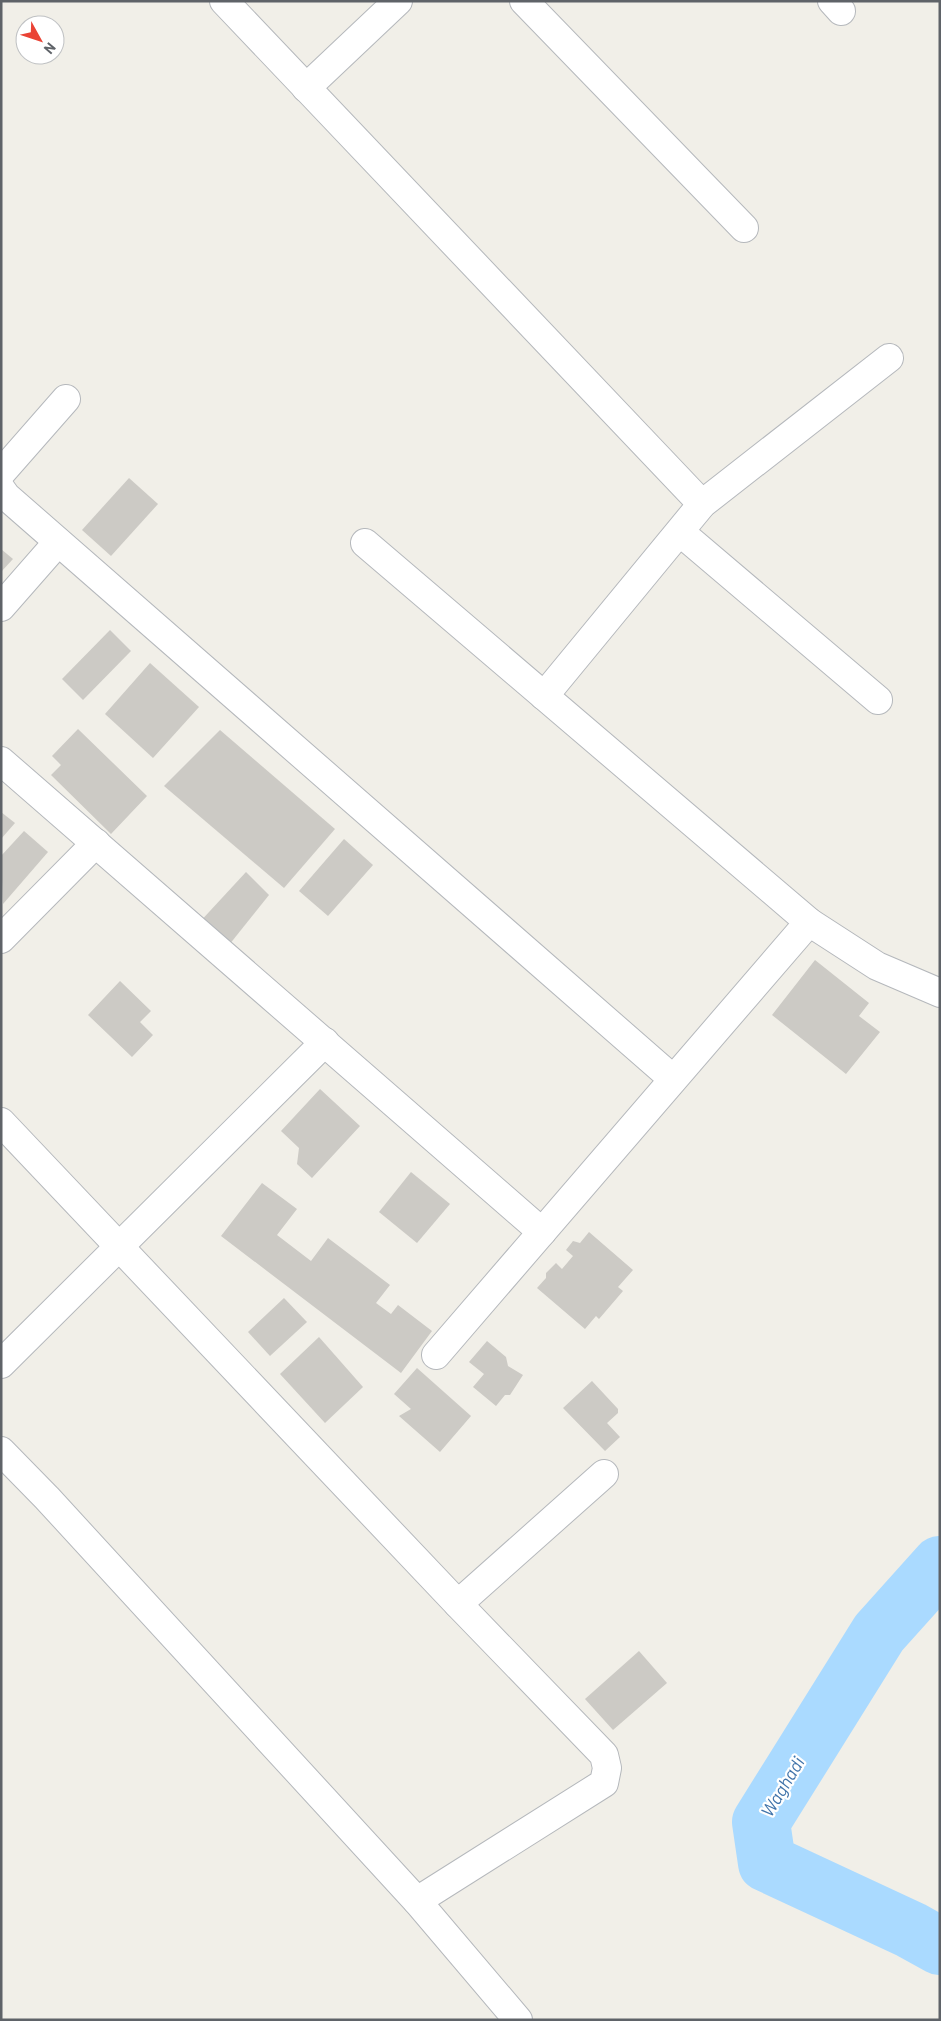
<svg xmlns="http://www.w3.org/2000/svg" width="941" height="2021" font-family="Barlow,sans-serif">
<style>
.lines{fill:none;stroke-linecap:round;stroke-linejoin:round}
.river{stroke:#aadaff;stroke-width:58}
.building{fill:#cccac5}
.minor-casing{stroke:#b5b8bc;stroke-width:30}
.minor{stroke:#fff;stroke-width:28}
.labels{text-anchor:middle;stroke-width:4.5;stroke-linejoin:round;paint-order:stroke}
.water-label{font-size:18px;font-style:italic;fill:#4174aa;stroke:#fff}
</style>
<rect width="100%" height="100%" fill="#f1efe8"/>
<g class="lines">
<polyline class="river" points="940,1565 879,1633 761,1822 767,1863 911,1930 940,1946"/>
</g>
<g class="building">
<polygon points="129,478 158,504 111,556 82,530"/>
<polygon points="1,549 13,559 1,572"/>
<polygon points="110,630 131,651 83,700 62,679"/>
<polygon points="150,663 199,707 153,758 105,714"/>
<polygon points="78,729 147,796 111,834 51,775 61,765 52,756"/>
<polygon points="220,730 335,829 284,888 164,786"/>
<polygon points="1,812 15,823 1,839"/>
<polygon points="24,831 48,852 3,904 1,856"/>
<polygon points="344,839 373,865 328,916 299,891"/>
<polygon points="246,872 269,895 225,950 197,925"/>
<polygon points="815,960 869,1003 859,1016 880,1032 846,1074 772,1015"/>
<polygon points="120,981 151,1011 140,1022 153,1035 132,1057 88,1015"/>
<polygon points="320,1089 360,1126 312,1178 297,1164 299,1148 281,1131"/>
<polygon points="411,1172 450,1204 417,1243 379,1212"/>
<polygon points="262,1183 297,1209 277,1235 311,1261 328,1238 390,1285 376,1303 391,1314 398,1305 432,1331 401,1373 221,1236"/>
<polygon points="589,1232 633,1270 618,1287 623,1291 599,1319 596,1316 585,1329 537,1288 546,1278 546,1273 556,1263 562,1269 573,1256 566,1250 573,1241 580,1243"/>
<polygon points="284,1298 307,1322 270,1356 248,1332"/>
<polygon points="319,1337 363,1387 325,1423 280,1374"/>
<polygon points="487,1341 506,1357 508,1366 523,1375 510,1395 505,1395 496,1406 473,1387 484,1374 469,1362"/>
<polygon points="417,1368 471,1416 440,1452 399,1416 411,1409 394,1394"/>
<polygon points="592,1381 618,1409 618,1413 607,1423 620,1437 605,1451 563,1408"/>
<polygon points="639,1651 667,1683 613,1730 585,1699"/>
</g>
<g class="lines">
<g class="minor-casing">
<g id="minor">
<polyline points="224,1 702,504"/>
<polyline points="524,1 744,228"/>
<polyline points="832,1 841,11"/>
<polyline points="306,88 398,1"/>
<polyline points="1,473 66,399"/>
<polyline points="1,489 6,496 673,1079"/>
<polyline points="680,532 878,700"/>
<polyline points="365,543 809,922 436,1355"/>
<polyline points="1,607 58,542"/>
<polyline points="544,696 702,504 889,358"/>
<polyline points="1,761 542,1232"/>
<polyline points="809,922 877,966 940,993"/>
<polyline points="1,939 96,843"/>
<polyline points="1,1122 458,1604 604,1755 607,1768 604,1783 417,1901"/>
<polyline points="1,1364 325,1042"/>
<polyline points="1,1451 47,1498 417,1901 518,2020"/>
<polyline points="458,1604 604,1474"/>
</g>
</g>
<use href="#minor" class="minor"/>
</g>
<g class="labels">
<g class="water-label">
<text transform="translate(783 1787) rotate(-59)" y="6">Waghadi</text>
</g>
</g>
<rect width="941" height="2021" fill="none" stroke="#5f6368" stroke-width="5"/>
<g transform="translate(40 40) rotate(130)"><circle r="24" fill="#ffffff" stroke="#bfc1c3"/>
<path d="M0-4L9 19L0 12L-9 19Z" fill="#ea4335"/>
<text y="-8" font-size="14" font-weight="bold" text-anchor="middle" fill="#5f6368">N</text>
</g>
</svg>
